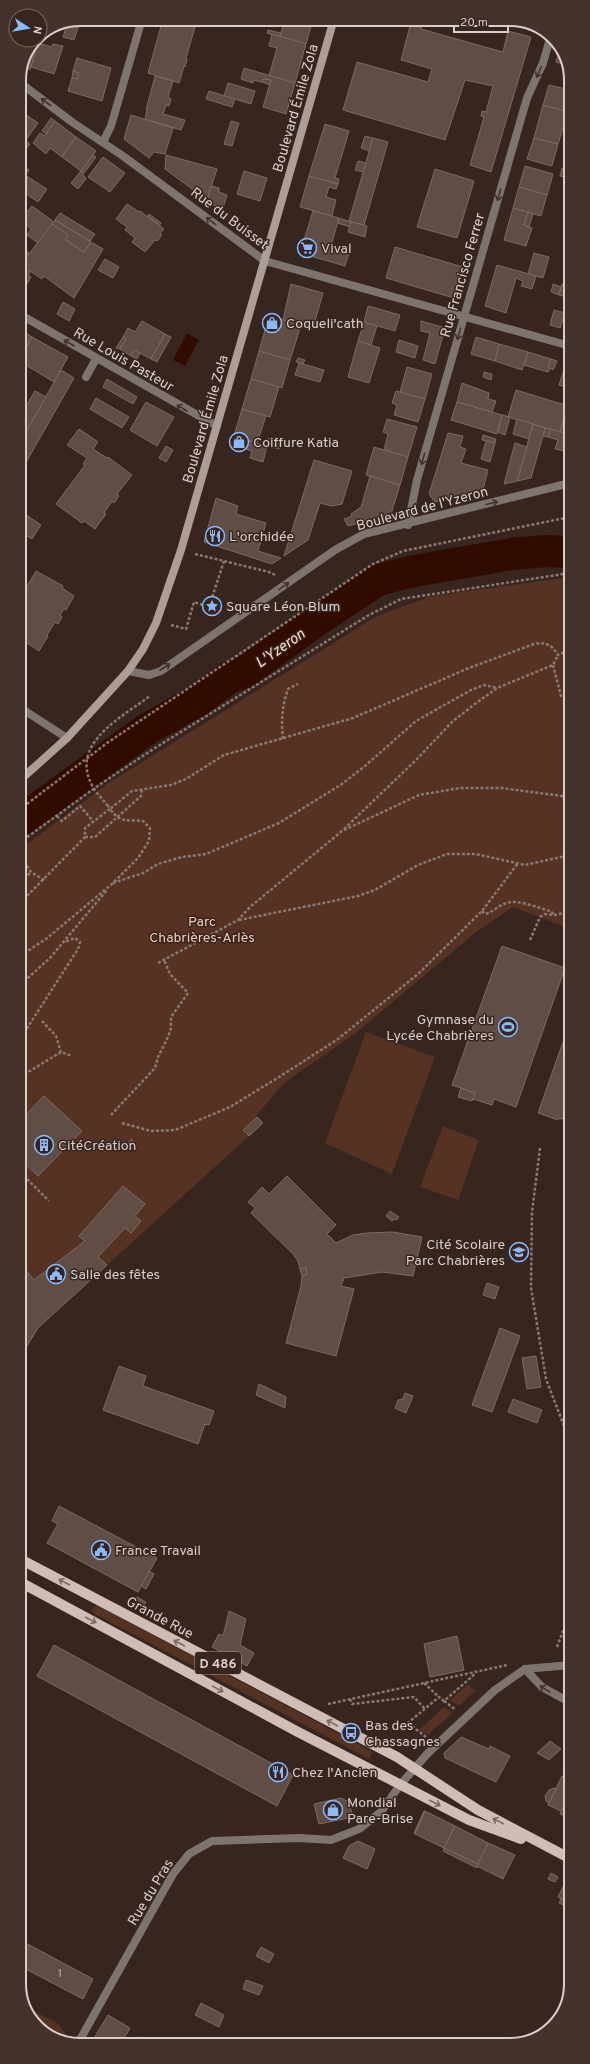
<svg xmlns="http://www.w3.org/2000/svg" width="590" height="2064" font-family="Overpass,sans-serif">
<style>
.green{fill:#553222}
.water{fill:#310b00}
.lines{fill:none;stroke-linecap:round;stroke-linejoin:round}
.river{stroke:#310b00;stroke-width:32}
.building{fill:#604d45;stroke:#7d6a61}
.path{stroke:#887973;stroke-width:2.5;stroke-dasharray:3 2;stroke-linecap:butt}
.service{stroke:#7d7470;stroke-width:8}
.minor{stroke:#7d7470;stroke-width:8}
.secondary{stroke:#ac9d97;stroke-width:8}
.primary{stroke:#d0bdb5;stroke-width:10}
.path-bridge{stroke:#887973;stroke-width:2.5;stroke-dasharray:3 2;stroke-linecap:butt}
.oneway{stroke:#42322b}
.oneway2{stroke:#7c6a62}
.labels{text-anchor:middle;stroke-width:3;stroke-linejoin:round;paint-order:stroke}
.number-label{font-size:12px;fill:#bcaea8}
.shield{fill:#37261f;stroke:#a99c96;stroke-width:1}
.shield-label{font-size:13px;font-weight:bold;fill:#dacec9}
.street-label{font-size:14px;fill:#dacec9;stroke:#37261f}
.poi-label{font-size:14px;fill:#dacec9;stroke:#37261f;text-anchor:start}
.park-label{font-size:14px;fill:#f7c9b5;stroke:#37261f}
.water-label{font-size:15px;font-style:italic;fill:#fadbcd;stroke:#37261f}
.rim{fill:none;stroke:#dacec9;stroke-width:2}
</style>
<rect width="100%" height="100%" fill="#37261f"/>
<g class="green">
<polygon points="570,577 570,929 513,907 475,933 356,1033 284,1083 256,1116 257,1117 243,1130 249,1136 38,1328 20,1357 19,850 107,784 377,616 432,596"/>
<polygon points="366,1032 435,1057 392,1174 325,1143"/>
<polygon points="443,1126 479,1140 458,1200 420,1187"/>
<polygon points="97,1605 373,1752 369,1759 93,1613 92,1609"/>
<polygon points="468,1684 475,1691 459,1706 450,1700"/>
<polygon points="444,1707 452,1713 428,1735 419,1730"/>
<polygon points="26,2007 57,2023 66,2034 63,2039 40,2030"/>
</g>
<polygon class="water" points="187,333 199,340 185,366 173,360"/>
<g class="lines">
<polyline class="river" points="19,822 147,729 199,700 230,677 245,672 316,621 378,580 409,572 512,554 546,551 570,552"/>
</g>
<g class="building">
<polygon points="81,19 74,40 63,37 67,24"/>
<polygon points="163,19 199,19 197,20 186,58 187,59 185,67 184,66 179,83 148,73"/>
<polygon points="285,19 313,19 306,44 280,37"/>
<polygon points="386,19 424,19 421,29 503,52 508,31 531,37 491,172 470,165 484,117 481,116 482,111 486,112 493,86 465,80 445,140 343,110 357,62 428,82 432,69 401,60 410,26"/>
<polygon points="268,30 281,33 280,37 267,33"/>
<polygon points="272,34 306,44 295,83 269,76 277,48 269,46"/>
<polygon points="36,40 39,40 30,70 25,66"/>
<polygon points="38,43 52,47 53,44 63,46 54,74 31,67"/>
<polygon points="559,51 561,52 569,66 556,62"/>
<polygon points="77,58 111,68 102,101 68,91 72,78 77,79 79,73 73,71"/>
<polygon points="244,68 295,83 286,114 263,107 271,80 263,79 262,82 253,80 253,83 241,79"/>
<polygon points="73,71 79,73 77,79 72,78"/>
<polygon points="155,76 173,81 168,97 171,99 169,106 166,105 163,114 185,120 181,130 145,119 147,110 146,110"/>
<polygon points="263,79 271,80 270,85 262,82"/>
<polygon points="228,83 255,91 251,104 224,96"/>
<polygon points="549,85 570,90 570,113 543,105"/>
<polygon points="209,91 235,99 232,107 206,99"/>
<polygon points="543,105 568,112 558,144 534,138"/>
<polygon points="19,110 38,123 28,137 19,130"/>
<polygon points="131,115 173,128 165,154 154,152 149,158 124,139"/>
<polygon points="51,118 55,121 46,134 42,131"/>
<polygon points="55,121 76,137 62,157 50,148 46,154 33,143 40,133 45,136"/>
<polygon points="231,121 239,123 232,146 224,144"/>
<polygon points="325,124 349,131 335,178 339,179 338,184 309,176"/>
<polygon points="19,130 28,137 23,144 19,141"/>
<polygon points="365,136 373,138 370,151 361,148"/>
<polygon points="76,137 96,151 81,171 62,157"/>
<polygon points="373,138 388,142 364,225 349,221"/>
<polygon points="534,138 558,144 552,166 527,159"/>
<polygon points="25,140 30,144 19,158 19,149"/>
<polygon points="93,155 96,157 84,173 81,171"/>
<polygon points="166,155 217,169 207,200 165,169"/>
<polygon points="103,157 125,173 110,192 88,177"/>
<polygon points="358,161 366,163 363,172 355,170"/>
<polygon points="19,164 29,170 25,175 19,171"/>
<polygon points="525,166 553,174 547,195 519,187"/>
<polygon points="562,168 570,170 570,178 560,176"/>
<polygon points="435,169 474,181 457,238 417,227"/>
<polygon points="19,171 28,177 25,181 19,177"/>
<polygon points="81,171 86,179 78,189 71,183"/>
<polygon points="244,171 267,178 260,201 237,194"/>
<polygon points="309,176 338,184 336,189 329,187 326,197 336,200 332,216 300,207"/>
<polygon points="28,177 47,189 38,202 19,189"/>
<polygon points="211,186 219,188 219,192 227,195 222,211 207,200"/>
<polygon points="519,187 547,195 541,216 513,208"/>
<polygon points="127,204 139,212 140,211 164,229 160,233 162,235 157,241 155,240 145,252 132,242 135,238 125,230 127,227 116,219"/>
<polygon points="32,206 54,222 38,243 27,235 31,229 20,220"/>
<polygon points="513,208 528,212 524,225 532,228 526,246 504,240"/>
<polygon points="313,211 339,218 330,249 338,252 340,247 350,250 345,266 300,253"/>
<polygon points="528,212 533,214 529,227 524,225"/>
<polygon points="60,213 95,234 90,241 55,220"/>
<polygon points="149,214 161,223 160,225 148,216"/>
<polygon points="339,218 351,222 350,227 338,223"/>
<polygon points="55,220 91,242 84,252 65,240 68,235 52,224"/>
<polygon points="351,222 367,226 365,237 348,232"/>
<polygon points="52,224 68,235 65,240 84,252 91,242 103,249 74,298 44,276 42,279 30,271 28,275 31,277 27,284 24,283 19,291 19,267"/>
<polygon points="19,245 29,253 20,266 19,265"/>
<polygon points="395,247 463,267 454,298 386,278"/>
<polygon points="534,253 549,257 543,278 528,274"/>
<polygon points="105,259 119,267 113,278 98,270"/>
<polygon points="497,265 536,276 532,289 521,286 523,281 516,278 506,313 485,306"/>
<polygon points="291,284 323,293 313,328 283,320"/>
<polygon points="553,284 561,287 559,295 551,292"/>
<polygon points="562,284 567,285 566,297 559,295"/>
<polygon points="63,302 75,309 69,321 57,314"/>
<polygon points="368,306 400,315 395,331 364,322"/>
<polygon points="554,310 565,313 560,328 550,325"/>
<polygon points="269,316 301,325 290,360 259,351"/>
<polygon points="142,321 165,334 151,359 134,350 131,356 120,349 126,339 123,337 128,328 135,332"/>
<polygon points="421,321 445,328 435,364 423,360 430,333 421,331"/>
<polygon points="364,322 377,326 371,345 358,341"/>
<polygon points="19,329 32,337 19,360"/>
<polygon points="165,334 171,337 157,362 151,359"/>
<polygon points="32,337 68,357 54,382 19,361"/>
<polygon points="123,337 126,339 120,349 116,348"/>
<polygon points="476,337 499,344 495,361 471,354"/>
<polygon points="399,340 418,346 415,358 396,352"/>
<polygon points="358,341 380,348 369,383 348,377"/>
<polygon points="499,344 528,352 522,370 495,361"/>
<polygon points="134,350 140,353 137,359 131,356"/>
<polygon points="259,351 290,360 282,388 251,379"/>
<polygon points="528,352 551,359 548,367 551,367 548,372 524,365"/>
<polygon points="298,358 305,360 303,364 296,362"/>
<polygon points="551,359 557,361 553,370 548,367"/>
<polygon points="299,363 324,370 320,382 295,375"/>
<polygon points="566,363 570,364 570,388 559,385"/>
<polygon points="407,367 432,374 425,399 400,392"/>
<polygon points="61,370 74,378 24,466 19,463 19,444"/>
<polygon points="484,372 492,374 491,380 483,377"/>
<polygon points="107,379 137,397 133,404 103,387"/>
<polygon points="251,379 279,387 270,417 242,409"/>
<polygon points="462,383 489,393 488,399 496,401 492,412 457,402"/>
<polygon points="566,387 570,388 568,406 563,404"/>
<polygon points="516,390 568,406 560,432 508,417"/>
<polygon points="35,391 46,397 19,444 19,418"/>
<polygon points="396,391 425,399 418,422 394,415 397,405 392,403"/>
<polygon points="96,398 129,417 122,428 90,409"/>
<polygon points="570,399 570,435 560,432"/>
<polygon points="146,402 174,417 157,446 130,430"/>
<polygon points="457,402 502,415 497,434 451,420"/>
<polygon points="242,409 266,416 257,443 234,436"/>
<polygon points="502,415 510,417 505,435 498,432"/>
<polygon points="387,419 417,427 408,457 384,450 388,434 383,432"/>
<polygon points="517,419 533,424 529,439 513,434"/>
<polygon points="533,424 545,428 543,436 531,478 517,481"/>
<polygon points="545,428 551,429 548,437 543,436"/>
<polygon points="79,429 98,442 93,449 107,458 108,457 132,475 117,494 119,496 114,503 112,501 104,513 106,514 95,529 84,521 82,523 56,504 85,465 83,464 87,458 67,445"/>
<polygon points="551,429 570,435 570,452 555,449 558,440 548,437"/>
<polygon points="448,433 463,436 460,447 466,449 461,463 488,470 483,490 435,502 429,494"/>
<polygon points="483,435 496,439 495,443 482,440"/>
<polygon points="234,436 267,446 263,462 250,458 252,451 232,445"/>
<polygon points="269,438 281,442 279,449 267,446"/>
<polygon points="486,441 495,443 490,462 481,459"/>
<polygon points="515,443 527,447 517,481 504,484"/>
<polygon points="166,446 173,450 166,462 159,458"/>
<polygon points="374,447 408,457 400,485 366,475"/>
<polygon points="314,460 352,471 342,504 332,506 320,503 308,540 284,556"/>
<polygon points="370,476 400,485 391,514 348,526 344,519 352,516 351,514 361,507"/>
<polygon points="216,498 238,506 236,514 266,523 258,551 281,558 272,564 204,542"/>
<polygon points="19,510 41,525 32,539 27,536 21,545 19,544"/>
<polygon points="36,571 63,586 62,588 74,596 66,610 64,609 60,615 62,617 58,624 55,622 47,635 48,636 39,651 27,643 26,645 19,641 19,600"/>
<polygon points="502,946 565,968 516,1107 494,1099 492,1105 473,1099 475,1093 452,1085"/>
<polygon points="570,1022 570,1124 564,1122 565,1120 559,1118 558,1120 538,1113"/>
<polygon points="461,1088 475,1093 472,1101 458,1097"/>
<polygon points="44,1096 82,1131 38,1176 20,1159 20,1121"/>
<polygon points="257,1117 263,1123 249,1136 243,1130"/>
<polygon points="131,1139 137,1145 133,1148 128,1143"/>
<polygon points="287,1176 336,1225 327,1234 336,1243 353,1235 367,1233 393,1232 422,1237 413,1276 382,1272 344,1278 341,1286 354,1289 336,1356 286,1343 301,1286 302,1276 307,1274 306,1268 300,1269 298,1261 293,1254 251,1213 255,1208 248,1202 262,1187 269,1194"/>
<polygon points="123,1186 145,1204 135,1216 141,1221 131,1233 125,1228 98,1257 107,1265 38,1328 22,1354 20,1351 20,1263 34,1280 85,1241 79,1236"/>
<polygon points="390,1211 399,1217 396,1220 394,1219 392,1221 386,1216"/>
<polygon points="306,1268 307,1274 302,1276 300,1269"/>
<polygon points="487,1283 499,1287 495,1299 483,1295"/>
<polygon points="500,1328 520,1336 492,1412 472,1405"/>
<polygon points="536,1356 541,1387 527,1389 522,1358"/>
<polygon points="119,1366 146,1376 143,1386 214,1411 209,1425 205,1424 198,1444 103,1410"/>
<polygon points="259,1384 286,1397 285,1408 256,1395"/>
<polygon points="405,1393 413,1396 406,1413 395,1408 398,1400 403,1399"/>
<polygon points="513,1399 542,1410 537,1423 508,1412"/>
<polygon points="59,1506 157,1558 138,1592 47,1543 58,1524 52,1521"/>
<polygon points="149,1571 154,1574 146,1589 141,1586"/>
<polygon points="137,1597 146,1602 143,1607 134,1603"/>
<polygon points="229,1611 246,1619 240,1645 254,1653 247,1666 212,1647 219,1634 223,1636"/>
<polygon points="457,1636 464,1670 430,1677 424,1644"/>
<polygon points="54,1645 293,1775 277,1806 37,1676"/>
<polygon points="20,1725 25,1729 20,1736"/>
<polygon points="461,1737 489,1749 490,1746 510,1756 496,1782 445,1758 444,1753"/>
<polygon points="550,1741 561,1749 549,1760 537,1753"/>
<polygon points="562,1776 571,1780 571,1811 563,1808 561,1811 548,1805"/>
<polygon points="554,1788 556,1789 549,1803 546,1801 545,1796 549,1790"/>
<polygon points="341,1798 349,1802 353,1817 319,1824 314,1804"/>
<polygon points="563,1808 570,1811 567,1817 560,1814"/>
<polygon points="424,1811 425,1811 415,1834 414,1833"/>
<polygon points="425,1811 455,1826 444,1848 415,1834"/>
<polygon points="455,1826 488,1843 478,1864 444,1848"/>
<polygon points="358,1841 375,1849 367,1869 343,1858 349,1846"/>
<polygon points="488,1843 515,1855 503,1879 477,1866"/>
<polygon points="444,1848 478,1864 477,1868 443,1851"/>
<polygon points="551,1873 558,1877 555,1882 548,1879"/>
<polygon points="566,1881 571,1883 571,1904 558,1897"/>
<polygon points="561,1899 571,1904 570,1908 559,1903"/>
<polygon points="20,1940 93,1979 83,1999 20,1966"/>
<polygon points="261,1947 274,1954 269,1963 256,1956"/>
<polygon points="246,1980 263,1986 259,1995 243,1989"/>
<polygon points="201,2003 224,2015 219,2027 195,2015"/>
<polygon points="108,2015 130,2028 120,2045 90,2045"/>
<polygon points="143,2037 151,2041 158,2045 139,2045"/>
</g>
<g class="lines">
<g class="path">
<polyline points="195,554 269,572 275,575"/>
<polyline points="171,625 186,629 194,602 209,607 224,561"/>
<polyline points="553,665 561,696 570,702"/>
<path d="M283,739C281,721 282,706 288,689L298,684"/>
<polyline points="19,810 107,743 373,564 403,551 570,517"/>
<polyline points="57,816 62,821 80,806 93,821"/>
<polyline points="344,829 416,760 453,721 475,704 497,688 553,665 558,655"/>
<polyline points="85,837 95,837 141,796 142,790"/>
<polyline points="19,843 99,785 155,748 369,615 401,599 570,573"/>
<polyline points="565,856 570,863"/>
<polyline points="19,860 24,862 31,872 44,880"/>
<polyline points="20,882 31,872"/>
<polyline points="113,883 143,873 158,864 182,857 206,854 279,823 342,784 365,766 416,721 471,690 484,685 497,688"/>
<polyline points="20,903 85,837 85,828 110,809 108,806"/>
<path d="M482,911L485,914C494,912 498,905 507,903C517,899 539,908 550,911L555,915"/>
<polyline points="239,920 358,896 375,890 418,865 447,854 476,854 525,865 570,855"/>
<polyline points="530,940 540,917 545,914 555,915 570,911"/>
<path d="M20,956L46,939L112,884L138,858L149,841L150,828L143,821C126,819 121,824 110,809L132,791L171,785L186,779L224,755L353,718L469,668L534,644C546,642 551,644 558,655L570,650"/>
<polyline points="158,963 238,920 250,907 342,831 419,795 460,788 501,788 570,797"/>
<polyline points="20,985 50,958 107,890"/>
<polyline points="42,1021 56,1036 61,1052"/>
<polyline points="24,1033 78,949 80,942 75,938 64,942"/>
<polyline points="20,1077 61,1052 72,1056"/>
<polyline points="111,1115 155,1068 158,1057 168,1037 171,1028 171,1017 188,993 170,974 164,960"/>
<polyline points="122,1123 151,1131 175,1130 230,1107 279,1077 338,1039 418,974 482,911 518,863"/>
<polyline points="540,1148 532,1212 531,1288 546,1379 571,1444"/>
<polyline points="20,1172 49,1201"/>
<polyline points="557,1647 563,1631 571,1627"/>
<polyline points="424,1683 439,1697"/>
<polyline points="350,1699 352,1704 414,1697 425,1709"/>
<polyline points="444,1701 456,1710"/>
<polyline points="328,1704 507,1665"/>
<polyline points="408,1723 426,1737"/>
<polyline points="401,1731 403,1727 439,1697 444,1701 476,1673"/>
</g>
<polyline class="service" points="86,377 96,359"/>
<g class="minor">
<polyline points="19,82 72,122 123,156 265,261 570,346"/>
<polyline points="103,142 111,126 142,19"/>
<polyline points="19,314 217,426"/>
<polyline points="408,525 417,480 527,98 543,63 551,35"/>
<polyline points="128,671 149,675 161,671 335,550 364,534 570,483"/>
<polyline points="19,707 67,738"/>
<polyline points="525,1669 542,1687 571,1703"/>
<polyline points="77,2045 173,1874 189,1854 212,1841 299,1838 331,1840 359,1829 381,1812 400,1785 428,1753 495,1690 525,1669 571,1665"/>
</g>
<polyline class="secondary" points="19,781 67,738 128,671 143,649 156,623 181,550 334,19"/>
<g class="primary">
<polyline points="20,1559 397,1757 478,1810 571,1859"/>
<polyline points="20,1582 298,1732 469,1820 521,1839"/>
</g>
<path class="path-bridge" d="M108,806C103,800 97,794 93,787C68,744 122,717 150,696"/>
</g>
<defs><path id="oneway-shaft" d="M-6 0H5M1.5-3L5.5 0L1.5 3" fill="none" stroke-width="1.6" stroke-linecap="round" stroke-linejoin="round"/></defs>
<g class="oneway">
<use href="#oneway-shaft" transform="translate(539 72) rotate(114)"/>
<use href="#oneway-shaft" transform="translate(46 102) rotate(-143)"/>
<use href="#oneway-shaft" transform="translate(499 195) rotate(106)"/>
<use href="#oneway-shaft" transform="translate(211 221) rotate(-144)"/>
<use href="#oneway-shaft" transform="translate(459 334) rotate(106)"/>
<use href="#oneway-shaft" transform="translate(69 343) rotate(-150)"/>
<use href="#oneway-shaft" transform="translate(182 408) rotate(-150)"/>
<use href="#oneway-shaft" transform="translate(423 459) rotate(106)"/>
<use href="#oneway-shaft" transform="translate(492 503) rotate(-14)"/>
<use href="#oneway-shaft" transform="translate(284 586) rotate(-35)"/>
<use href="#oneway-shaft" transform="translate(165 667) rotate(-33)"/>
<use href="#oneway-shaft" transform="translate(545 1689) rotate(-148)"/>
</g>
<g class="oneway2">
<use href="#oneway-shaft" transform="translate(64 1582) rotate(-152)"/>
<use href="#oneway-shaft" transform="translate(91 1620) rotate(28)"/>
<use href="#oneway-shaft" transform="translate(179 1643) rotate(-152)"/>
<use href="#oneway-shaft" transform="translate(218 1689) rotate(28)"/>
<use href="#oneway-shaft" transform="translate(332 1723) rotate(-152)"/>
<use href="#oneway-shaft" transform="translate(435 1803) rotate(27)"/>
<use href="#oneway-shaft" transform="translate(498 1821) rotate(-152)"/>
</g>
<defs>
<g id="supermarket-ring" transform="scale(1)"><circle r="9.5" fill="#37261f" stroke="#89bafc" stroke-width="1.5"/><path d="M-6-5.5h2.5l.6 2H6L4.5 2H-2.5L-4.4-4H-6ZM-1.5 3.2a1.3 1.3 0 1 0 .1 0ZM3 3.2a1.3 1.3 0 1 0 .1 0Z" fill="#89bafc"/></g>
<g id="shop-ring" transform="scale(1)"><circle r="9.5" fill="#37261f" stroke="#89bafc" stroke-width="1.5"/><path d="M-5-2.5h2.3a2.7 3.5 0 0 1 5.4 0H5L5.5 6h-11ZM-1.5-2.5h3a1.5 2.3 0 0 0-3 0Z" fill="#89bafc"/></g>
<g id="restaurant-ring" transform="scale(1)"><circle r="9.5" fill="#37261f" stroke="#89bafc" stroke-width="1.5"/><path d="M-5-6h1v4h1v-4h1v4h1v-4h1v5L-1.5 .5V6h-2V.5L-5-1ZM5-6V6H3V1.5H1.5Q1.5-4 5-6Z" fill="#89bafc"/></g>
<g id="sight-ring" transform="scale(1)"><circle r="9.5" fill="#37261f" stroke="#89bafc" stroke-width="1.5"/><path d="M0-6L1.8-2.2L6-1.7L2.9 1.2L3.7 5.4L0 3.3L-3.7 5.4L-2.9 1.2L-6-1.7L-1.8-2.2Z" fill="#89bafc"/></g>
<g id="stadium-ring" transform="scale(1)"><circle r="9.5" fill="#37261f" stroke="#89bafc" stroke-width="1.5"/><path d="M0-5a6.5 5 0 1 0 0 10a6.5 5 0 1 0 0-10ZM-3.5-1.8h7v3.6h-7Z" fill="#89bafc"/></g>
<g id="building-ring" transform="scale(1)"><circle r="9.5" fill="#37261f" stroke="#89bafc" stroke-width="1.5"/><path d="M-4-6H4V6H1V3H-1V6H-4ZM-2.5-4.3h1.7v1.8h-1.7ZM.8-4.3h1.7v1.8H.8ZM-2.5-1h1.7V.8h-1.7ZM.8-1h1.7V.8H.8Z" fill="#89bafc"/></g>
<g id="school-ring" transform="scale(1)"><circle r="9.5" fill="#37261f" stroke="#89bafc" stroke-width="1.5"/><path d="M0-5L7-2L0 1L-7-2ZM-4 1L0 2.5L4 1V4Q0 6-4 4Z" fill="#89bafc"/></g>
<g id="civic-ring" transform="scale(1)"><circle r="9.5" fill="#37261f" stroke="#89bafc" stroke-width="1.5"/><path d="M-.6-6.5H3V-4.5H.6V-3L4-1V1h2V6H-6V1h2V-1L-.6-3ZM-1.2 2.5V6h2.4V2.5Z" fill="#89bafc"/></g>
<g id="bus-ring" transform="scale(1)"><circle r="9.5" fill="#37261f" stroke="#89bafc" stroke-width="1.5"/><path d="M-5-6H5V4H4V6H2V4H-2V6H-4V4H-5ZM-3.5-4V0h7V-4ZM-3.5 1.2v1.5H-2V1.2ZM2 1.2v1.5H3.5V1.2Z" fill="#89bafc"/></g>
</defs>
<g fill-rule="evenodd">
<use href="#supermarket-ring" x="307" y="248"/>
<use href="#shop-ring" x="272" y="323"/>
<use href="#shop-ring" x="239" y="442"/>
<use href="#restaurant-ring" x="215" y="536"/>
<use href="#sight-ring" x="212" y="606"/>
<use href="#stadium-ring" x="508" y="1027"/>
<use href="#building-ring" x="44" y="1145"/>
<use href="#school-ring" x="519" y="1252"/>
<use href="#civic-ring" x="56" y="1274"/>
<use href="#civic-ring" x="101" y="1550"/>
<use href="#bus-ring" x="351" y="1733"/>
<use href="#restaurant-ring" x="278" y="1772"/>
<use href="#shop-ring" x="333" y="1810"/>
</g>
<g class="labels">
<g class="number-label">
<text x="60" y="1977">1</text>
</g>
<rect class="shield" x="195" y="1652" width="46" height="22" rx="3"/>
<g class="shield-label">
<text x="218" y="1668">D 486</text>
</g>
<g class="street-label">
<text transform="translate(295 108) rotate(-74)" y="5">Boulevard Émile Zola</text>
<text transform="translate(230 218) rotate(37)" y="5">Rue du Buisset</text>
<text transform="translate(462 275) rotate(-74)" y="5">Rue Francisco Ferrer</text>
<text transform="translate(124 359) rotate(30)" y="5">Rue Louis Pasteur</text>
<text transform="translate(205 419) rotate(-74)" y="5">Boulevard Émile Zola</text>
<text transform="translate(422 508) rotate(-15)" y="5">Boulevard de l'Yzeron</text>
<text transform="translate(160 1617) rotate(28)" y="5">Grande Rue</text>
<text transform="translate(150 1892) rotate(-59)" y="5">Rue du Pras</text>
</g>
<g class="poi-label">
<text x="321" y="253">Vival</text>
<text x="286" y="328">Coqueli'cath</text>
<text x="253" y="447">Coiffure Katia</text>
<text x="229" y="541">L'orchidée</text>
<text x="226" y="611">Square Léon Blum</text>
<text x="494" y="1024" text-anchor="end">Gymnase du<tspan x="494" dy="16">Lycée Chabrières</tspan></text>
<text x="58" y="1150">CitéCréation</text>
<text x="505" y="1249" text-anchor="end">Cité Scolaire<tspan x="505" dy="16">Parc Chabrières</tspan></text>
<text x="70" y="1279">Salle des fêtes</text>
<text x="115" y="1555">France Travail</text>
<text x="365" y="1730">Bas des<tspan x="365" dy="16">Chassagnes</tspan></text>
<text x="292" y="1777">Chez l'Ancien</text>
<text x="347" y="1807">Mondial<tspan x="347" dy="16">Pare-Brise</tspan></text>
</g>
<g class="park-label">
<text x="202" y="926">Parc<tspan x="202" dy="16">Chabrières-Arlès</tspan></text>
</g>
<g class="water-label">
<text transform="translate(280 648) rotate(-35)" y="5">L'Yzeron</text>
</g>
</g>
<path d="M0 0H590V2064H0ZM80 26H510A54 54 0 0 1 564 80V1984A54 54 0 0 1 510 2038H80A54 54 0 0 1 26 1984V80A54 54 0 0 1 80 26Z" fill="#44332d" fill-rule="evenodd"/>
<path class="rim" d="M80 26H510A54 54 0 0 1 564 80V1984A54 54 0 0 1 510 2038H80A54 54 0 0 1 26 1984V80A54 54 0 0 1 80 26Z"/>
<g transform="translate(28 28) rotate(102)"><circle r="19" fill="#37261f" stroke="#786963"/>
<path d="M0-3L7 15L0 10L-7 15Z" fill="#89bafc"/>
<text y="-6" font-size="11" font-weight="bold" text-anchor="middle" fill="#dacec9">N</text>
</g>
<path d="M454 26v6h54v-6" fill="none" stroke="#dacec9" stroke-width="2"/>
<text x="460" y="26" font-size="12" fill="#dacec9" stroke="#37261f" stroke-width="3" paint-order="stroke">20 m</text>
</svg>
